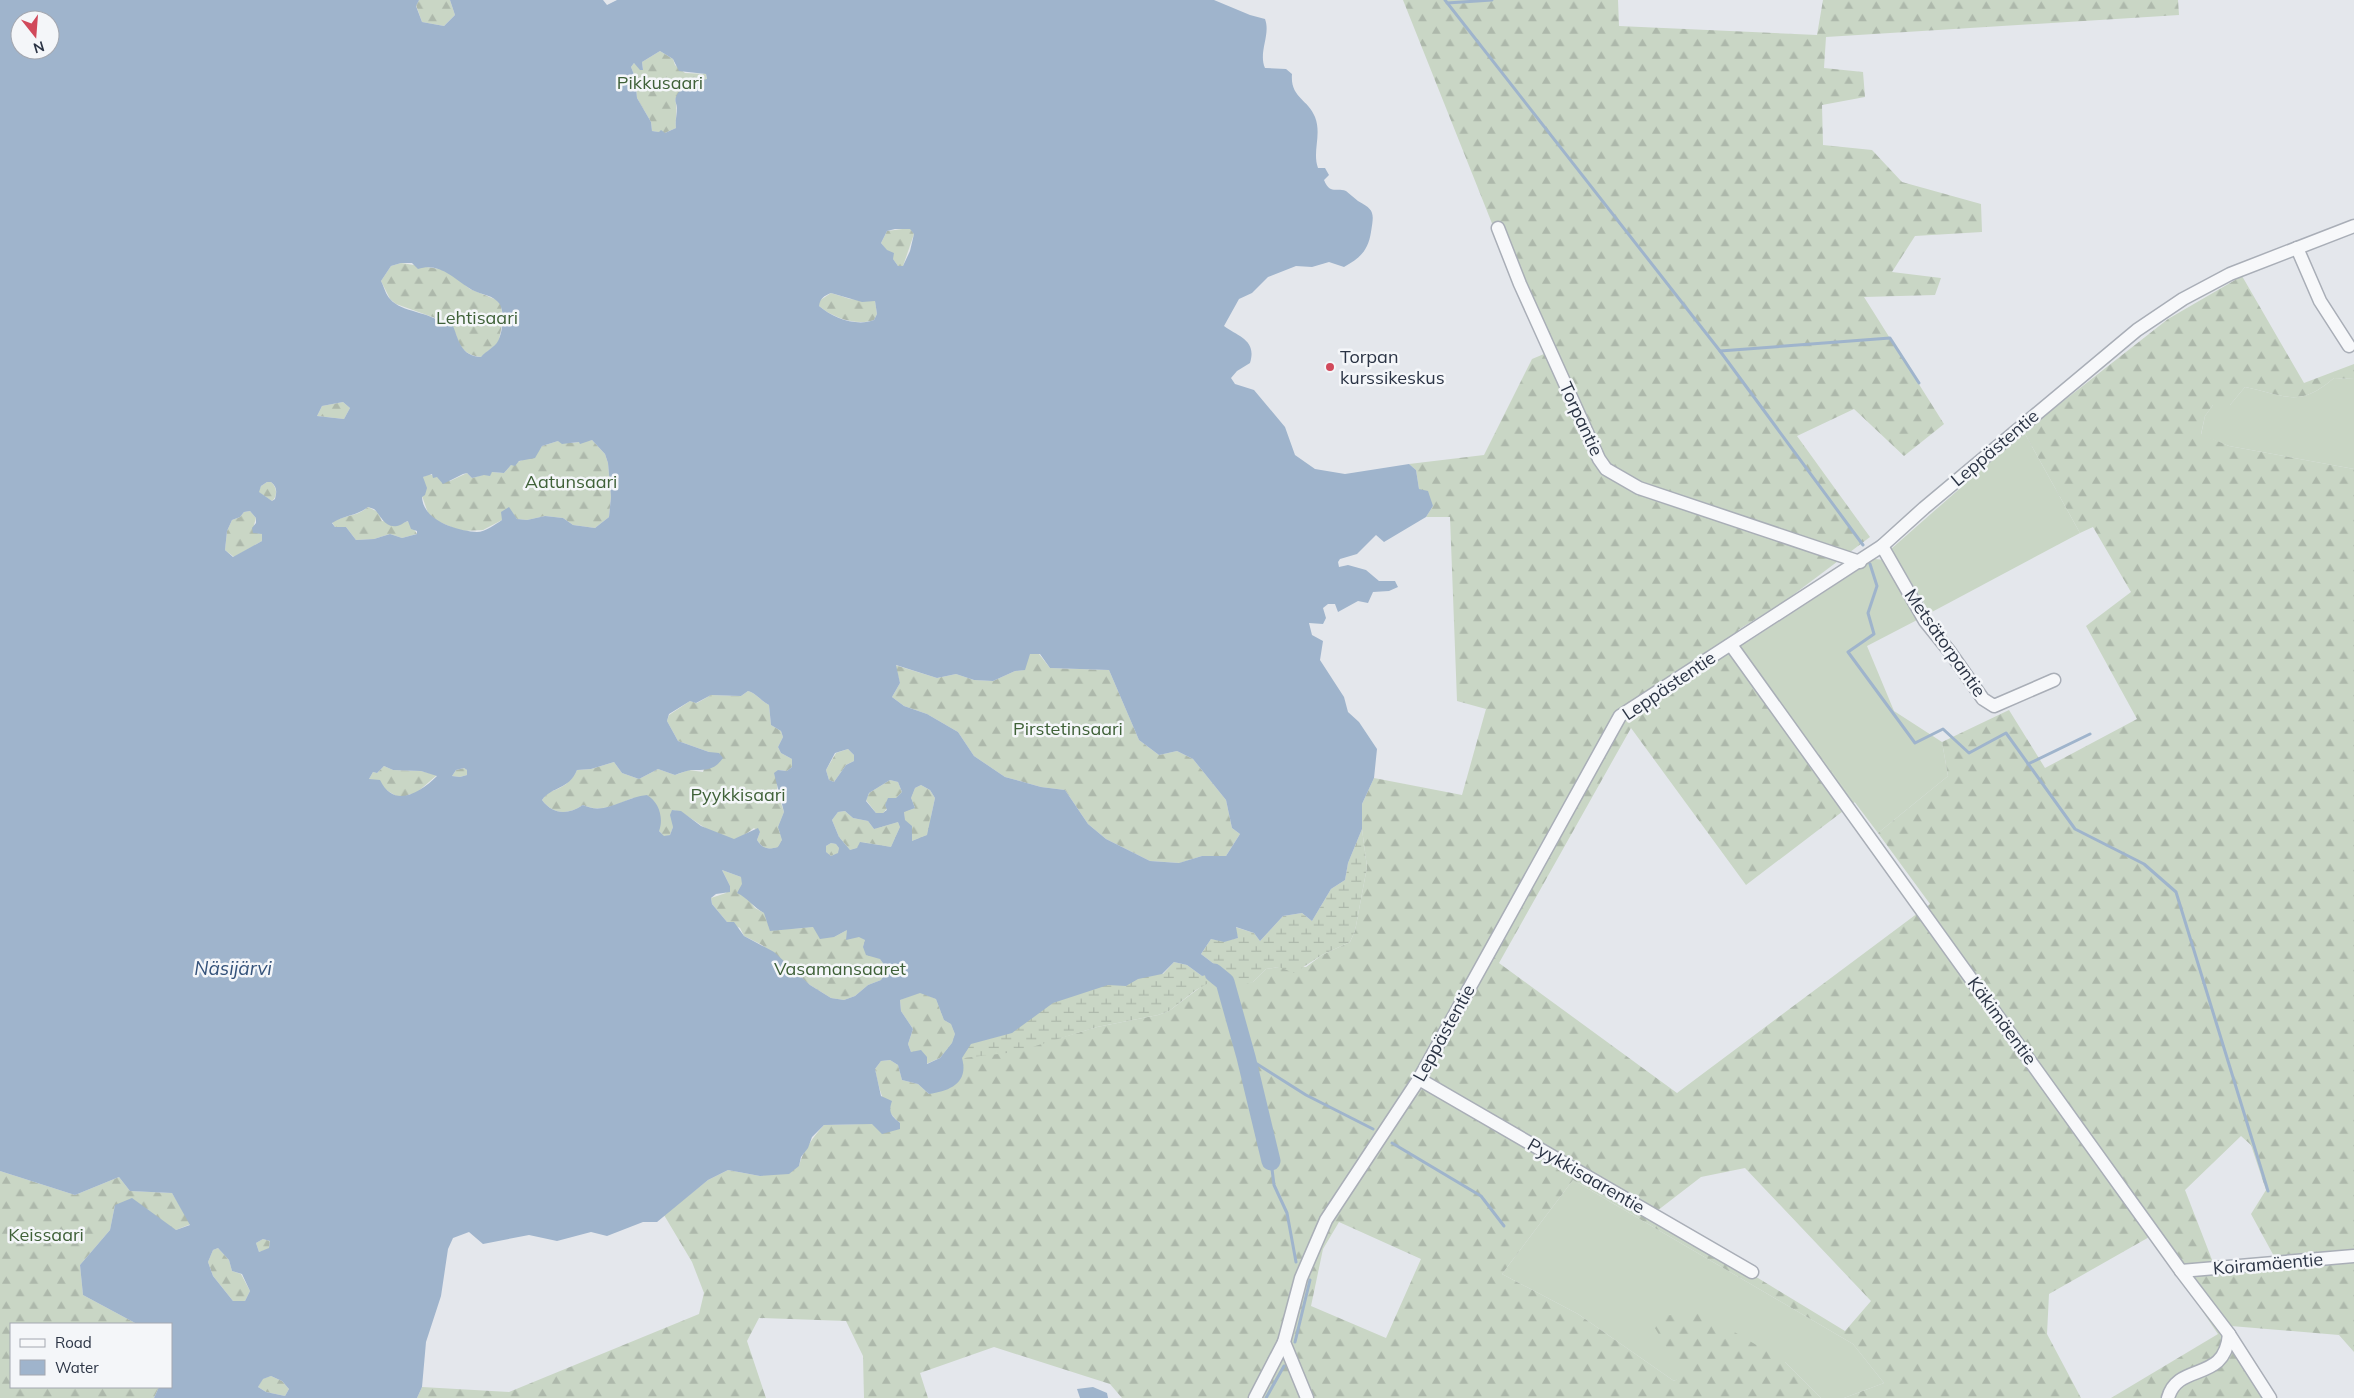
<svg xmlns="http://www.w3.org/2000/svg" width="2354" height="1398" font-family="Mulish,sans-serif">
<style>
.grass{fill:#c9d6c5}
.forest{fill:url(#forest-firs);fill-rule:evenodd}
.wetland{fill:url(#wetland-marsh)}
.water{fill:#9fb4cc;fill-rule:evenodd}
.lines{fill:none;stroke-linecap:round;stroke-linejoin:round}
.stream{stroke:#9fb4cc;stroke-width:3}
.river{stroke:#9fb4cc;stroke-width:19}
.minor-casing{stroke:#a9aeb7;stroke-width:15}
.minor{stroke:#f7f8fa;stroke-width:12}
.poi-dot{fill:#d1495b;stroke:#f4f6f9;stroke-width:2}
.labels{text-anchor:middle;stroke-width:5;stroke-linejoin:round;paint-order:stroke}
.park-label{font-size:18px;fill:#3f6138;stroke:#f4f6f9}
.poi-label{font-size:18px;fill:#2b3445;stroke:#f4f6f9;text-anchor:start}
.street-label{font-size:18px;fill:#2b3445;stroke:#f4f6f9}
.water-label{font-size:19px;font-style:italic;fill:#34527a;stroke:#f4f6f9}
</style>
<defs>
<pattern id="forest-firs" width="22" height="20" patternUnits="userSpaceOnUse" patternTransform="scale(1.25)"><rect width="22" height="20" fill="#c9d6c5"/><path d="M5 1l3.5 6h-7zM16 11l3.5 6h-7z" fill="#adb8ab"/></pattern>
<pattern id="wetland-marsh" width="20" height="14" patternUnits="userSpaceOnUse" patternTransform="scale(1.25)"><rect width="20" height="14" fill="#c9d6c5"/><path d="M1 5h8M5 5V1M11 12h8M15 12V8" fill="none" stroke="#adb8ab"/></pattern>
</defs>
<rect width="100%" height="100%" fill="#e4e7ec"/>
<g class="grass">
<path d="M2334,378L2354,379V469L2229,446L2201,435L2205,416L2213,405H2230L2245,387C2287,396 2299,408 2334,378Z"/>
<polygon points="2024,432 2080,533 1930,613 1891,549"/>
<polygon points="1875,559 1885,560 1919,619 1867,646 1894,711 1942,742 1948,776 1878,833 1746,658 1746,643"/>
<polygon points="1573,1180 1853,1344 1884,1383 1844,1398 1821,1398 1785,1362 1684,1376 1674,1381 1578,1314 1502,1274"/>
</g>
<g class="forest">
<polygon points="419,0 450,0 455,15 444,26 422,22 416,5"/>
<path d="M1403,0H1618L1619,26L1817,35L1823,0H2178L2179,15L1826,37L1824,68L1863,72L1865,97L1822,105L1823,145L1872,150L1902,182L1981,204L1982,232L1915,236L1892,272L1941,278L1935,295L1864,297L1944,424L1904,456L1854,409L1797,436L1870,537L1785,601L1738,630L1746,643V658L1855,802L1746,885L1631,728L1499,963L1677,1093L1930,904L1878,833L1948,776L1942,742L2009,710L2045,768L2137,719L2086,626L2131,592L2093,527L2080,533L2024,432L2168,319L2242,276L2304,383L2354,364V379L2334,378C2299,408 2287,396 2245,387L2230,405H2213L2205,416L2201,434L2229,446L2354,469V1352L2339,1335L2231,1326L2275,1398H2111L2218,1334L2151,1236L2049,1294L2047,1334L2081,1398H1844L1884,1383L1853,1344L1573,1180L1502,1274L1578,1314L1674,1381L1683,1375L1649,1318L1699,1311L1785,1362L1821,1398H1122L1110,1384L994,1347L920,1373L928,1398H864L863,1356L846,1321L759,1318L747,1341L766,1398H417L422,1387L509,1392L699,1314L704,1293L692,1262L664,1215L708,1180L728,1170L760,1176L799,1166C802,1152 814,1136 824,1125L900,1123C884,1110 879,1089 875,1069L881,1061L890,1060L898,1065L902,1080L918,1084L929,1094L962,1058L1060,1038L1097,1027L1158,1015L1169,1011L1206,983L1212,981L1230,984L1253,982L1266,969L1279,967H1306L1322,955L1350,942L1355,931L1367,867L1362,829V804L1374,778L1462,795L1486,709L1457,701L1450,517H1426L1433,506L1419,489L1416,470L1409,464L1484,455L1532,359L1544,354ZM2241,1136L2251,1145L2266,1190L2251,1214L2275,1258L2214,1265L2185,1190ZM1745,1168L1871,1301L1845,1331L1653,1214L1701,1177ZM1339,1222L1421,1259L1386,1338L1311,1306L1323,1249Z"/>
<path d="M660,51L673,59L675,65L685,73L706,74L707,80L700,81L675,99C678,109 675,118 676,128L665,133L652,131L651,122L637,98L635,77L631,67L634,63L643,70L642,62Z"/>
<polygon points="910,228 914,234 903,266 898,266 881,243 887,231"/>
<path d="M401,263L446,270L470,289L497,300L501,305L503,319L500,335L498,343L481,357C467,356 458,347 456,334L438,319L396,304L390,299L381,281L391,266Z"/>
<path d="M831,293L850,299L875,301L877,314L874,320C857,326 833,318 819,306V301Z"/>
<polygon points="343,402 350,408 344,419 317,416 322,406"/>
<polygon points="592,440 605,454 608,463 611,497 609,517 595,528 573,525 563,518 545,516 527,520 517,519 511,512 502,520 483,530 461,531 437,521 428,513 422,496 425,494 423,477 429,474 450,481 467,473 472,478 492,472 504,473 511,465 536,454 542,446 558,441 572,443"/>
<path d="M267,482H271C277,487 278,496 272,501L258,492L261,486Z"/>
<path d="M368,507L378,512L382,521L402,523L409,521L417,534L402,538L390,534L374,539L356,540L346,527H335L332,522C344,515 357,517 368,507Z"/>
<polygon points="250,511 256,518 254,525 262,534 262,541 234,557 225,550 227,531 232,520 240,517 244,512"/>
<polygon points="1029,654 1039,654 1050,668 1109,670 1139,740 1159,755 1177,751 1193,759 1226,800 1232,828 1240,834 1226,856 1202,856 1180,863 1150,861 1106,839 1088,824 1065,790 1041,787 1005,777 974,756 958,732 927,714 904,706 892,697 900,683 895,665 937,678 956,674 974,680 993,681 1015,671 1024,670"/>
<path d="M748,691C756,693 761,701 769,705L771,725L781,731L783,737L778,747L781,753L792,759V767L787,771L778,770L777,792L784,812L778,827L782,840L778,847C768,850 763,849 757,840L760,832L754,828C749,831 745,835 741,837C719,848 692,812 672,810L673,827L670,835L664,837L633,798C616,805 600,813 583,805C568,815 553,815 542,800L548,792C560,790 573,781 577,770L591,769L614,762L622,773L639,779L658,769L675,775L689,770L703,772L709,752L678,741L667,721L669,715L690,701L697,703L711,695L741,696Z"/>
<polygon points="848,749 854,755 854,761 846,765 834,782 829,780 826,770 836,753"/>
<polygon points="384,766 393,770 421,771 437,775 414,795 410,794 404,797 396,796 369,779 373,772 377,773"/>
<polygon points="464,768 467,770 467,775 460,777 452,776 456,770"/>
<polygon points="890,780 898,782 902,792 883,813 876,813 866,800 869,793"/>
<polygon points="921,785 930,790 935,798 927,835 912,841 905,820 904,812 915,808 911,798 915,788"/>
<polygon points="845,811 853,818 868,821 874,829 898,822 900,827 891,847 861,842 857,848 850,850 839,837 832,820 838,812"/>
<polygon points="831,843 836,844 839,848 838,853 831,856 826,852 826,846"/>
<polygon points="722,870 741,877 746,897 755,908 793,929 813,927 834,937 847,930 847,935 859,936 865,940 863,947 880,959 888,969 881,980 868,985 855,996 844,1000 831,998 810,985 762,945 744,936 740,928 727,922 712,904 711,898 726,893 730,886"/>
<polygon points="920,992 936,999 944,1020 951,1024 955,1034 952,1043 940,1058 926,1064 911,1052 908,1044 913,1029 901,1011 900,1000"/>
<polygon points="0,1171 75,1195 119,1177 130,1191 172,1193 191,1224 176,1230 115,1205 110,1230 80,1265 83,1295 137,1324 11,1324 11,1387 159,1387 154,1398 0,1398"/>
<polygon points="263,1239 270,1241 269,1249 259,1252 256,1243"/>
<polygon points="218,1248 229,1260 232,1271 241,1274 250,1291 245,1301 233,1301 213,1276 208,1262 213,1250"/>
<polygon points="271,1376 282,1381 289,1389 285,1396 266,1392 258,1387 262,1379"/>
</g>
<path class="wetland" d="M915,788L911,798L915,808L904,812L905,820L912,826V841L927,835L930,817L1163,974L1174,962L1187,965L1202,976L1214,964L1201,954L1211,939L1224,941L1238,938L1235,927L1254,933L1260,941L1283,916L1302,913L1312,921L1331,889L1345,880L1348,863L1362,829L1367,867L1355,931L1350,942L1322,955L1294,973L1279,967L1266,969L1253,982L1243,985L1212,981L1196,990L1169,1011L1158,1015L1097,1027L1016,1052L963,1058C966,1076 959,1082 945,1092L949,1079L943,1054L952,1043L955,1034L951,1024L944,1020L936,999L920,992L900,1000L881,980L888,969L880,959L866,955L863,947L865,940L860,937L846,940V930L834,937L820,939L813,927L770,931L764,913C753,907 748,898 737,893L742,884L741,877L761,846L769,849L778,847L782,840L778,827L784,812L826,846V852L831,856L838,852L839,848L836,844L839,837L850,850L857,848L860,842L891,847L900,827L898,822L874,829L876,813H883L887,810L885,805L888,798H896L902,792Z"/>
<g class="water">
<path d="M0,0H419L416,6L422,22L444,26L455,15L450,0H603L607,5L617,0H1214L1250,15L1265,19C1271,35 1258,52 1265,68L1286,69L1292,74C1290,98 1308,99 1315,117C1322,135 1312,151 1318,168H1325L1329,175L1324,180C1330,195 1336,187 1346,191C1350,194 1354,198 1358,201C1375,210 1374,213 1371,232C1368,251 1360,258 1344,267L1329,262L1312,267L1296,266L1268,277L1252,293L1239,299L1224,326C1239,337 1257,340 1250,363L1237,371L1231,378L1235,384L1254,390L1285,427L1295,455L1315,469L1345,474L1409,464L1416,470L1419,489L1428,491L1433,506L1426,517L1384,542L1376,535L1357,554L1340,559L1338,562L1339,567L1348,565L1366,570L1379,581H1395L1398,587L1389,591L1373,592L1368,603L1358,601L1338,612L1335,604H1328L1323,608L1326,618L1323,624L1309,623L1312,635L1323,641L1320,660L1344,697L1348,712L1359,722L1377,749L1374,778L1362,804V829L1348,863L1345,880L1331,889L1312,921L1302,913L1283,916L1260,941L1254,933L1236,927L1238,938L1224,942L1211,939L1201,954L1214,964V973L1202,976L1187,965L1174,962L1162,974L1138,979L1126,986L1108,985L1053,1003L1012,1033L971,1044L962,1058C969,1083 950,1091 929,1094L918,1084L902,1080L898,1065L890,1060L881,1061L875,1069L881,1096L892,1101C888,1112 891,1116 900,1123V1129L882,1134L872,1124L824,1125L812,1137L808,1148L801,1157L799,1166L789,1174L760,1176L728,1170L708,1180L657,1222H643L607,1236L591,1232L557,1241L529,1235L483,1244L469,1232L453,1238L448,1249L441,1296L426,1342L422,1387L417,1398H154L159,1387H171V1324H137L83,1295L80,1265L110,1230L115,1205L132,1198L176,1230L190,1225L172,1193L130,1191L119,1177L75,1195L0,1171ZM20,20H50V50H20ZM660,51L673,59L679,71L706,74L707,79C697,82 680,86 676,97C674,101 677,104 677,108C677,115 675,120 676,128L665,133L661,130L659,132L652,131L651,122L637,98L635,77L631,67L634,63L640,70H643L642,62ZM895,229H910L914,234L910,251L903,266H898L893,259L894,253L887,250L881,243L887,231ZM401,263H412L418,269C439,262 453,278 469,288C477,294 490,294 497,301C506,308 503,332 498,341C495,347 486,351 481,357C461,356 459,341 453,326L444,325C430,311 402,313 390,299C386,295 384,287 381,281L391,266ZM831,293L862,302L875,301L877,314L874,320C857,327 833,318 819,306C820,298 824,296 831,293ZM343,402L350,408L344,419L317,416L322,406ZM592,440L605,454L608,463L611,497L609,517L595,528L573,525L563,518L545,516L527,520L517,519L509,507L501,512L502,520C496,524 485,532 477,532C458,531 423,521 422,497L425,495L427,488L423,477L432,474L433,478L437,477L443,484L463,474L467,473L472,478L484,475L490,476L492,472L504,473L511,465L515,466L519,461L535,458L542,446L558,441L562,444L579,442L580,444ZM267,482H271C277,487 277,491 275,499L272,501L259,492L261,486ZM368,507L374,509C381,515 384,528 397,526C400,526 404,522 408,521L411,529L417,531V534L402,538L390,534L374,539L356,540L346,527H335L332,523C344,515 357,516 368,507ZM250,511L256,518V523L252,528L253,533L262,534V541L233,557L225,550L227,531L232,520L240,517L244,512ZM1030,654H1040L1050,668L1109,670L1139,740L1159,755L1177,751L1193,759L1226,800L1232,828L1240,834L1226,856H1202L1179,863L1150,861L1106,839L1088,824L1065,790L1041,787L1005,777L974,756L958,732L927,714L904,706L892,697L900,683L896,665L937,678L956,674L974,680L993,681L1015,671L1025,670ZM748,691C756,693 761,701 769,705L771,725L781,731L783,737L778,747L781,753L792,759V767L787,771L778,770L774,773L784,812L778,827L782,840L778,847C768,850 763,849 757,840L760,832L758,828L734,839L701,826L681,811L672,810L670,815L673,827L670,835L664,836L659,831C664,818 659,802 647,795C624,797 605,816 583,805C568,815 553,815 542,800C552,786 569,790 577,770L591,769L614,762L622,773L639,779L658,769L675,775C680,773 685,771 691,770C705,770 714,771 723,758L719,753L709,752L678,741L667,721L669,714L690,701L696,703L711,695L741,696ZM848,749L854,755V761L846,765L834,782L829,780L826,770L835,753ZM384,766L393,770L421,771L437,776C420,793 394,809 380,780L369,779L373,772L377,773ZM464,768L467,770V775L460,777L452,776L456,770ZM890,780L898,782L902,792L896,798H888L885,805L887,810L883,813H876L866,801L869,793ZM921,785L930,790L935,798L927,835L912,841V826L905,820L904,812L915,808L911,798L915,788ZM845,811L853,818L868,821L874,829L898,822L900,827L891,847L860,842L857,848L850,850L839,837L832,820L838,812ZM831,843L836,844L839,848L838,853L831,856L826,852V846ZM722,870L741,877L742,884L737,893C748,898 753,907 764,913L770,931L813,927L820,939L834,937L847,930L846,940L859,937L865,940L863,947L866,955L880,959L888,970L881,980L868,985L855,996L844,1000L831,998L810,985L774,952L744,936L734,922H727L712,904L711,898L716,894L730,892V886ZM920,993L936,999L944,1020L951,1024L955,1034L952,1043L940,1058L927,1064V1057L921,1050L911,1052L908,1044L913,1029L901,1011L900,1000ZM263,1239L270,1241L269,1248L259,1252L256,1243ZM218,1248L229,1260L232,1271L242,1274L250,1291L245,1301H233L213,1276L208,1262L213,1250ZM271,1376L282,1381L289,1389L285,1396L266,1392L258,1387L263,1379Z"/>
<polygon points="1093,1387 1107,1393 1108,1398 1080,1398 1077,1389"/>
</g>
<g class="lines">
<g class="stream">
<polyline points="1445,0 1720,351 1863,545"/>
<polyline points="1447,3 1492,0"/>
<polyline points="1720,351 1890,338 1919,383"/>
<polyline points="1870,564 1877,586 1868,613 1874,634 1848,652 1915,743 1943,729 1969,753 2006,733 2075,829 2144,864 2176,892 2268,1191"/>
<polyline points="2028,764 2090,734"/>
<polyline points="1246,1057 1306,1095 1373,1129"/>
<polyline points="1392,1143 1481,1196 1504,1226"/>
<polyline points="1271,1161 1274,1185 1287,1213 1296,1262"/>
<polyline points="1295,1342 1310,1280"/>
<polyline points="1266,1398 1284,1366"/>
</g>
<polyline class="river" points="1214,973 1225,982 1246,1057 1271,1161"/>
<g class="minor-casing">
<g id="minor">
<polyline points="1498,228 1520,284 1599,459 1606,469 1639,488 1860,562"/>
<polyline points="2297,248 2320,301 2349,346"/>
<polyline points="1882,546 1925,621 1950,652 1983,699 1994,706 2054,680"/>
<polyline points="1731,645 2181,1271 2229,1334 2270,1398"/>
<polyline points="1419,1079 1752,1272"/>
<polyline points="2181,1271 2354,1256"/>
<polyline points="1255,1398 1284,1342"/>
<polyline points="1307,1398 1284,1342 1301,1278 1326,1220 1419,1079 1620,716 1882,546 1924,508 2137,330 2183,299 2230,274 2354,226"/>
<path d="M2168,1398C2178,1361 2225,1384 2229,1334"/>
</g>
</g>
<use href="#minor" class="minor"/>
</g>
<circle class="poi-dot" cx="1330" cy="367" r="5"/>
<g class="labels">
<g class="park-label">
<text x="660" y="89">Pikkusaari</text>
<text x="477" y="324">Lehtisaari</text>
<text x="571" y="488">Aatunsaari</text>
<text x="1068" y="735">Pirstetinsaari</text>
<text x="738" y="801">Pyykkisaari</text>
<text x="840" y="975">Vasamansaaret</text>
<text x="46" y="1241">Keissaari</text>
</g>
<g class="poi-label">
<text x="1340" y="363">Torpan<tspan x="1340" dy="21">kurssikeskus</tspan></text>
</g>
<g class="street-label">
<text transform="translate(1581 419) rotate(65)" y="6">Torpantie</text>
<text transform="translate(1995 448) rotate(-40)" y="6">Leppästentie</text>
<text transform="translate(1945 643) rotate(55)" y="6">Metsätorpantie</text>
<text transform="translate(1669 686) rotate(-34)" y="6">Leppästentie</text>
<text transform="translate(2002 1021) rotate(54)" y="6">Käkimäentie</text>
<text transform="translate(1444 1033) rotate(-61)" y="6">Leppästentie</text>
<text transform="translate(1586 1176) rotate(30)" y="6">Pyykkisaarentie</text>
<text transform="translate(2268 1264) rotate(-5)" y="6">Koiramäentie</text>
</g>
<g class="water-label">
<text x="233" y="975">Näsijärvi</text>
</g>
</g>
<rect x="10" y="1323" width="162" height="65" fill="#f4f6f9" stroke="#a4a8b1"/>
<rect x="20" y="1339" width="25" height="8" fill="#f7f8fa" stroke="#a4a8b1"/>
<text x="55" y="1348" font-size="15" fill="#2b3445">Road</text>
<rect x="20" y="1360" width="25" height="15" fill="#9fb4cc" stroke="#a4a8b1"/>
<text x="55" y="1373" font-size="15" fill="#2b3445">Water</text>
<g transform="translate(35 35) rotate(163)"><circle r="24" fill="#f4f6f9" stroke="#a4a8b1"/>
<path d="M0-4L9 19L0 12L-9 19Z" fill="#d1495b"/>
<text y="-8" font-size="14" font-weight="bold" text-anchor="middle" fill="#2b3445">N</text>
</g>
</svg>
